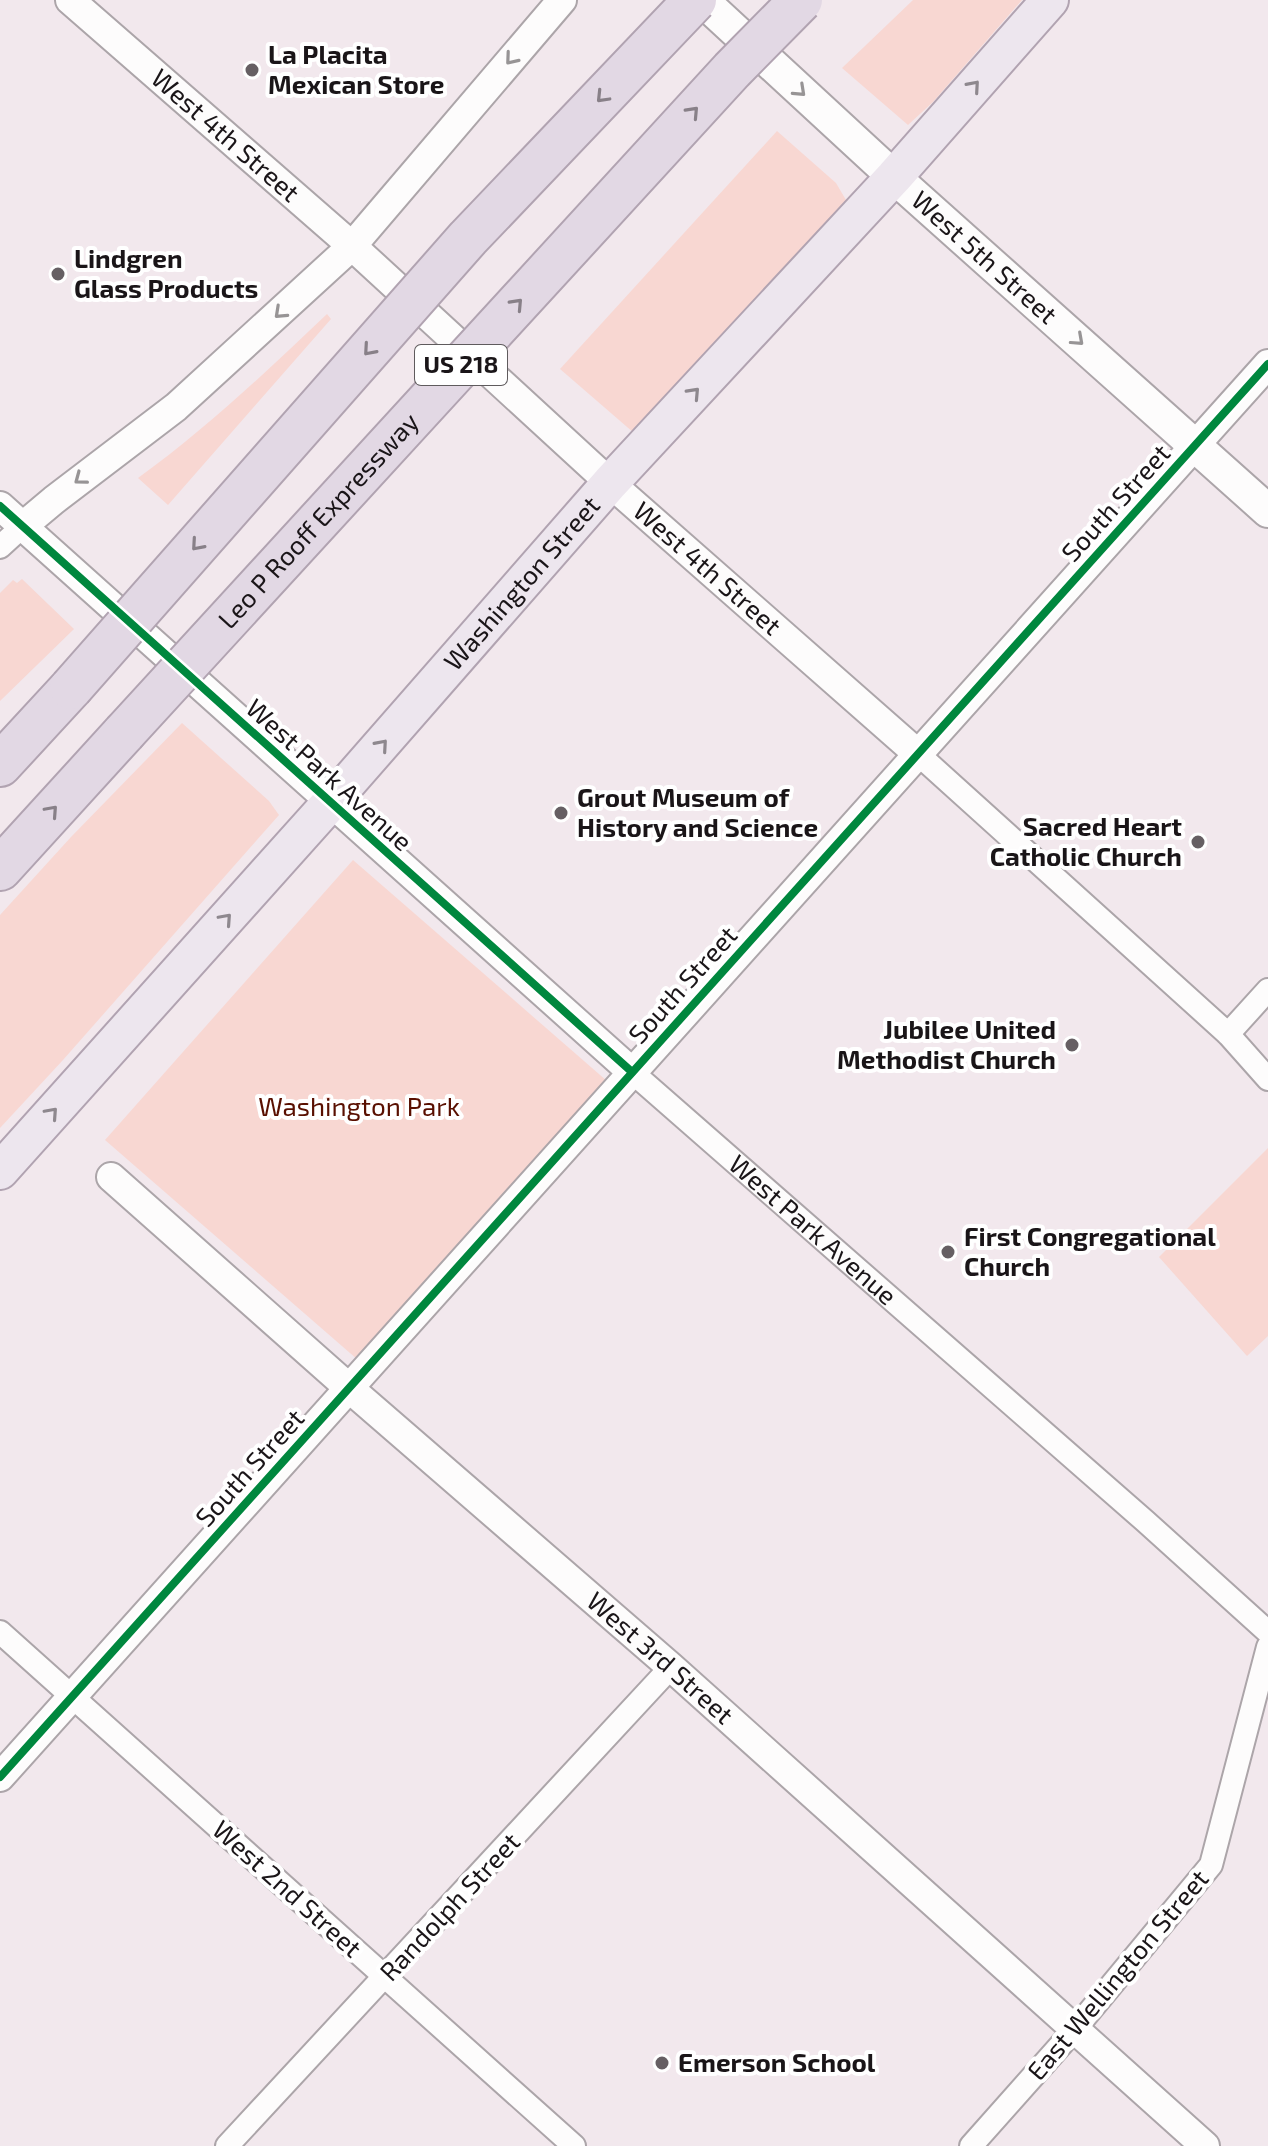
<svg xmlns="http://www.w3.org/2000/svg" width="1268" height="2146" font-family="'Exo 2',sans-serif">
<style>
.green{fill:#f8d7d2}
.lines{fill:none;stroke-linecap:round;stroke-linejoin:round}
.minor-casing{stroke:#aca5a9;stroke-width:26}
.tertiary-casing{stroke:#aca5a9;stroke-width:32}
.secondary-casing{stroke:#aca5a9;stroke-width:36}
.primary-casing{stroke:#b1a3b1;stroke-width:40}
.motorway-casing{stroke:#b1a3b1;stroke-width:46}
.minor{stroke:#fdfcfc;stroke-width:22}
.tertiary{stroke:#fdfcfc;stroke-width:28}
.secondary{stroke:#fdfcfc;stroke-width:32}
.primary{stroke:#ede6ee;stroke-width:36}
.motorway{stroke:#e2d8e4;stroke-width:42}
.motorway-bridge-casing{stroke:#b1a3b1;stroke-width:46;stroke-linecap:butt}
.motorway-bridge{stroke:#e2d8e4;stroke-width:42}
.cycleway-casing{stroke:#fff;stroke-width:13}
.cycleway{stroke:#00873e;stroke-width:8}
.oneway{stroke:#979495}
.oneway2{stroke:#8e888e}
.oneway3{stroke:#888088}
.poi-dot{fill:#665f63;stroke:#fff;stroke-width:3}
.labels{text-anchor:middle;stroke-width:8;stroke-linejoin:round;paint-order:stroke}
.shield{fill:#fff;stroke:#5f5b5d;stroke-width:2}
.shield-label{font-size:24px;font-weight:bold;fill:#1a1518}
.poi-label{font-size:26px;font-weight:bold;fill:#1a1518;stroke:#fff;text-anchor:start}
.street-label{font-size:26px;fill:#1a1518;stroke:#fff}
.park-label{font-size:26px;fill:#590f00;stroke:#fff}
</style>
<rect width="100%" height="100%" fill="#f2e8ed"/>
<g class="green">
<polygon points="913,0 1022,0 933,102 908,125 842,68"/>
<polygon points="777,131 836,183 846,200 642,427 634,433 560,369"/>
<path d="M327,314L331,319L168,505L138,478C206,429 266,372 327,314Z"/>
<polygon points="22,579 74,629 0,701 0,593 13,580 17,583"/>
<polygon points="182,723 269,801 279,815 63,1060 0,1128 0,915 71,837"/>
<polygon points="353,860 607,1081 358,1360 105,1140"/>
<polygon points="1268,1148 1268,1336 1247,1356 1159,1257"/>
</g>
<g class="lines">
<g class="minor-casing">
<g id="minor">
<polyline points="0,547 23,526"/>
<polyline points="918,754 1228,1034 1268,1079"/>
<polyline points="1228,1034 1268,990"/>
<path id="s1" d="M632,1072L1145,1521L1268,1632"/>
<polyline points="0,1632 574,2146"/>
<polyline points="227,2146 671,1667"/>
<polyline points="971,2146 1075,2029 1211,1865 1268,1647"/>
</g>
</g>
<g class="tertiary-casing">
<g id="tertiary">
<path id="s2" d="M70,0L352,246L610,483L918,754"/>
<polyline points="0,506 632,1072"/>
<polyline points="23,526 54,500 176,407 352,246 562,0"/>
<path id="s3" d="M111,1177L349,1388L671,1667L1205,2146"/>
<polyline points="0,1777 1268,364"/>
</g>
</g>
<g class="secondary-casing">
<g id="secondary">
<path id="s4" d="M702,0L894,177L1268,511"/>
</g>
</g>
<g class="primary-casing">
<g id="primary">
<path id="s5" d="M0,1171L330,803L610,483L894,177L1050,0"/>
</g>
</g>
<g class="motorway-casing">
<g id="motorway">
<polyline points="0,765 71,688"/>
<polyline points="0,869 124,733"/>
</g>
</g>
<use href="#minor" class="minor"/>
<use href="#tertiary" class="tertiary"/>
<use href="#secondary" class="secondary"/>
<use href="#primary" class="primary"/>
<use href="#motorway" class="motorway"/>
<g class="motorway-bridge-casing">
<g id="motorway-bridge">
<polyline points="71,688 468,238 695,0"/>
<path id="s6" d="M124,733L732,70L801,0"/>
</g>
</g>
<use href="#motorway-bridge" class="motorway-bridge"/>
<g class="cycleway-casing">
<g id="cycleway">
<polyline points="0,506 632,1072"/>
<polyline points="0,1777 1268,364"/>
</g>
</g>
<use href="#cycleway" class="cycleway"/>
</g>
<defs><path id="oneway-chevron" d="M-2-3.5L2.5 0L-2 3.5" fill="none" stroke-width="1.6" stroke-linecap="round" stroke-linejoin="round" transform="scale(2)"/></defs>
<g class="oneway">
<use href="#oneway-chevron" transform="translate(511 59) rotate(130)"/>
<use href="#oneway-chevron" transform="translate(800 91) rotate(43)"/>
<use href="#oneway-chevron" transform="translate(280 313) rotate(137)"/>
<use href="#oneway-chevron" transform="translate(1078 340) rotate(42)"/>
<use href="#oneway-chevron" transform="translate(80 479) rotate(143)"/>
</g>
<g class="oneway2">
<use href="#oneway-chevron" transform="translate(974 86) rotate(-49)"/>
<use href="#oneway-chevron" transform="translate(694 393) rotate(-47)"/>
<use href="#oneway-chevron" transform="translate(382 745) rotate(-49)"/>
<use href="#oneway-chevron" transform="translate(226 919) rotate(-48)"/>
<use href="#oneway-chevron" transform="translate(52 1113) rotate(-48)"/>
</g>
<g class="oneway3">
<use href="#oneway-chevron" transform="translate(602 97) rotate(134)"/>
<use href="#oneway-chevron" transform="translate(693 112) rotate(-47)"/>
<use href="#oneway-chevron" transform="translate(517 304) rotate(-47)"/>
<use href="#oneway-chevron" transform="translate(369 350) rotate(131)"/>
<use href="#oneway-chevron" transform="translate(197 545) rotate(131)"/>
<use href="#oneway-chevron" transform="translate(52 811) rotate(-48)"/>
</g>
<g class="poi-dot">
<circle cx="252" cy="70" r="8"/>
<circle cx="58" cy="274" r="8"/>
<circle cx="561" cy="813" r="8"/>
<circle cx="1198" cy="842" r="8"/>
<circle cx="1072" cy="1045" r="8"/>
<circle cx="948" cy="1252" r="8"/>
<circle cx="662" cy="2063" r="8"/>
</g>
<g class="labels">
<rect class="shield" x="415" y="345" width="92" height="40" rx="6"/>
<g class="shield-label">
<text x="461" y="373">US 218</text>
</g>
<g class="poi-label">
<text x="268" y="64">La Placita<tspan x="268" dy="30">Mexican Store</tspan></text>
<text x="74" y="268">Lindgren<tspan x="74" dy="30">Glass Products</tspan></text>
<text x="577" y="807">Grout Museum of<tspan x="577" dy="30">History and Science</tspan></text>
<text x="1182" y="836" text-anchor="end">Sacred Heart<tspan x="1182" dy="30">Catholic Church</tspan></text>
<text x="1056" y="1039" text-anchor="end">Jubilee United<tspan x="1056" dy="30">Methodist Church</tspan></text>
<text x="964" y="1246">First Congregational<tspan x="964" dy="30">Church</tspan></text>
<text x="678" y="2072">Emerson School</text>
</g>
<g class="street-label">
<text dy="9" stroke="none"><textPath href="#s2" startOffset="206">West 4th Street</textPath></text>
<text dy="9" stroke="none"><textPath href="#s4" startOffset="382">West 5th Street</textPath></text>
<text transform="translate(1116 503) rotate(-48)" y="9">South Street</text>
<text dy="9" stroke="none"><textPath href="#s6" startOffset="288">Leo P Rooff Expressway</textPath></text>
<text dy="9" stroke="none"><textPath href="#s2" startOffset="854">West 4th Street</textPath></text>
<text dy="9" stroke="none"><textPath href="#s5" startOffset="786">Washington Street</textPath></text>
<text transform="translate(329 775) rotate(42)" y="9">West Park Avenue</text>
<text transform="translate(683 985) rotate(-48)" y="9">South Street</text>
<text dy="9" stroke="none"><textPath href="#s1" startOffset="240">West Park Avenue</textPath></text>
<text transform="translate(250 1468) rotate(-48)" y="9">South Street</text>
<text dy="9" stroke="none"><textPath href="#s3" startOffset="730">West 3rd Street</textPath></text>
<text transform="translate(287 1889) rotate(42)" y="9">West 2nd Street</text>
<text transform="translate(450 1907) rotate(-47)" y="9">Randolph Street</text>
<text transform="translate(1118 1975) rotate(-50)" y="9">East Wellington Street</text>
</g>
<g class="park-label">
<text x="359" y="1116">Washington Park</text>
</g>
</g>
</svg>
